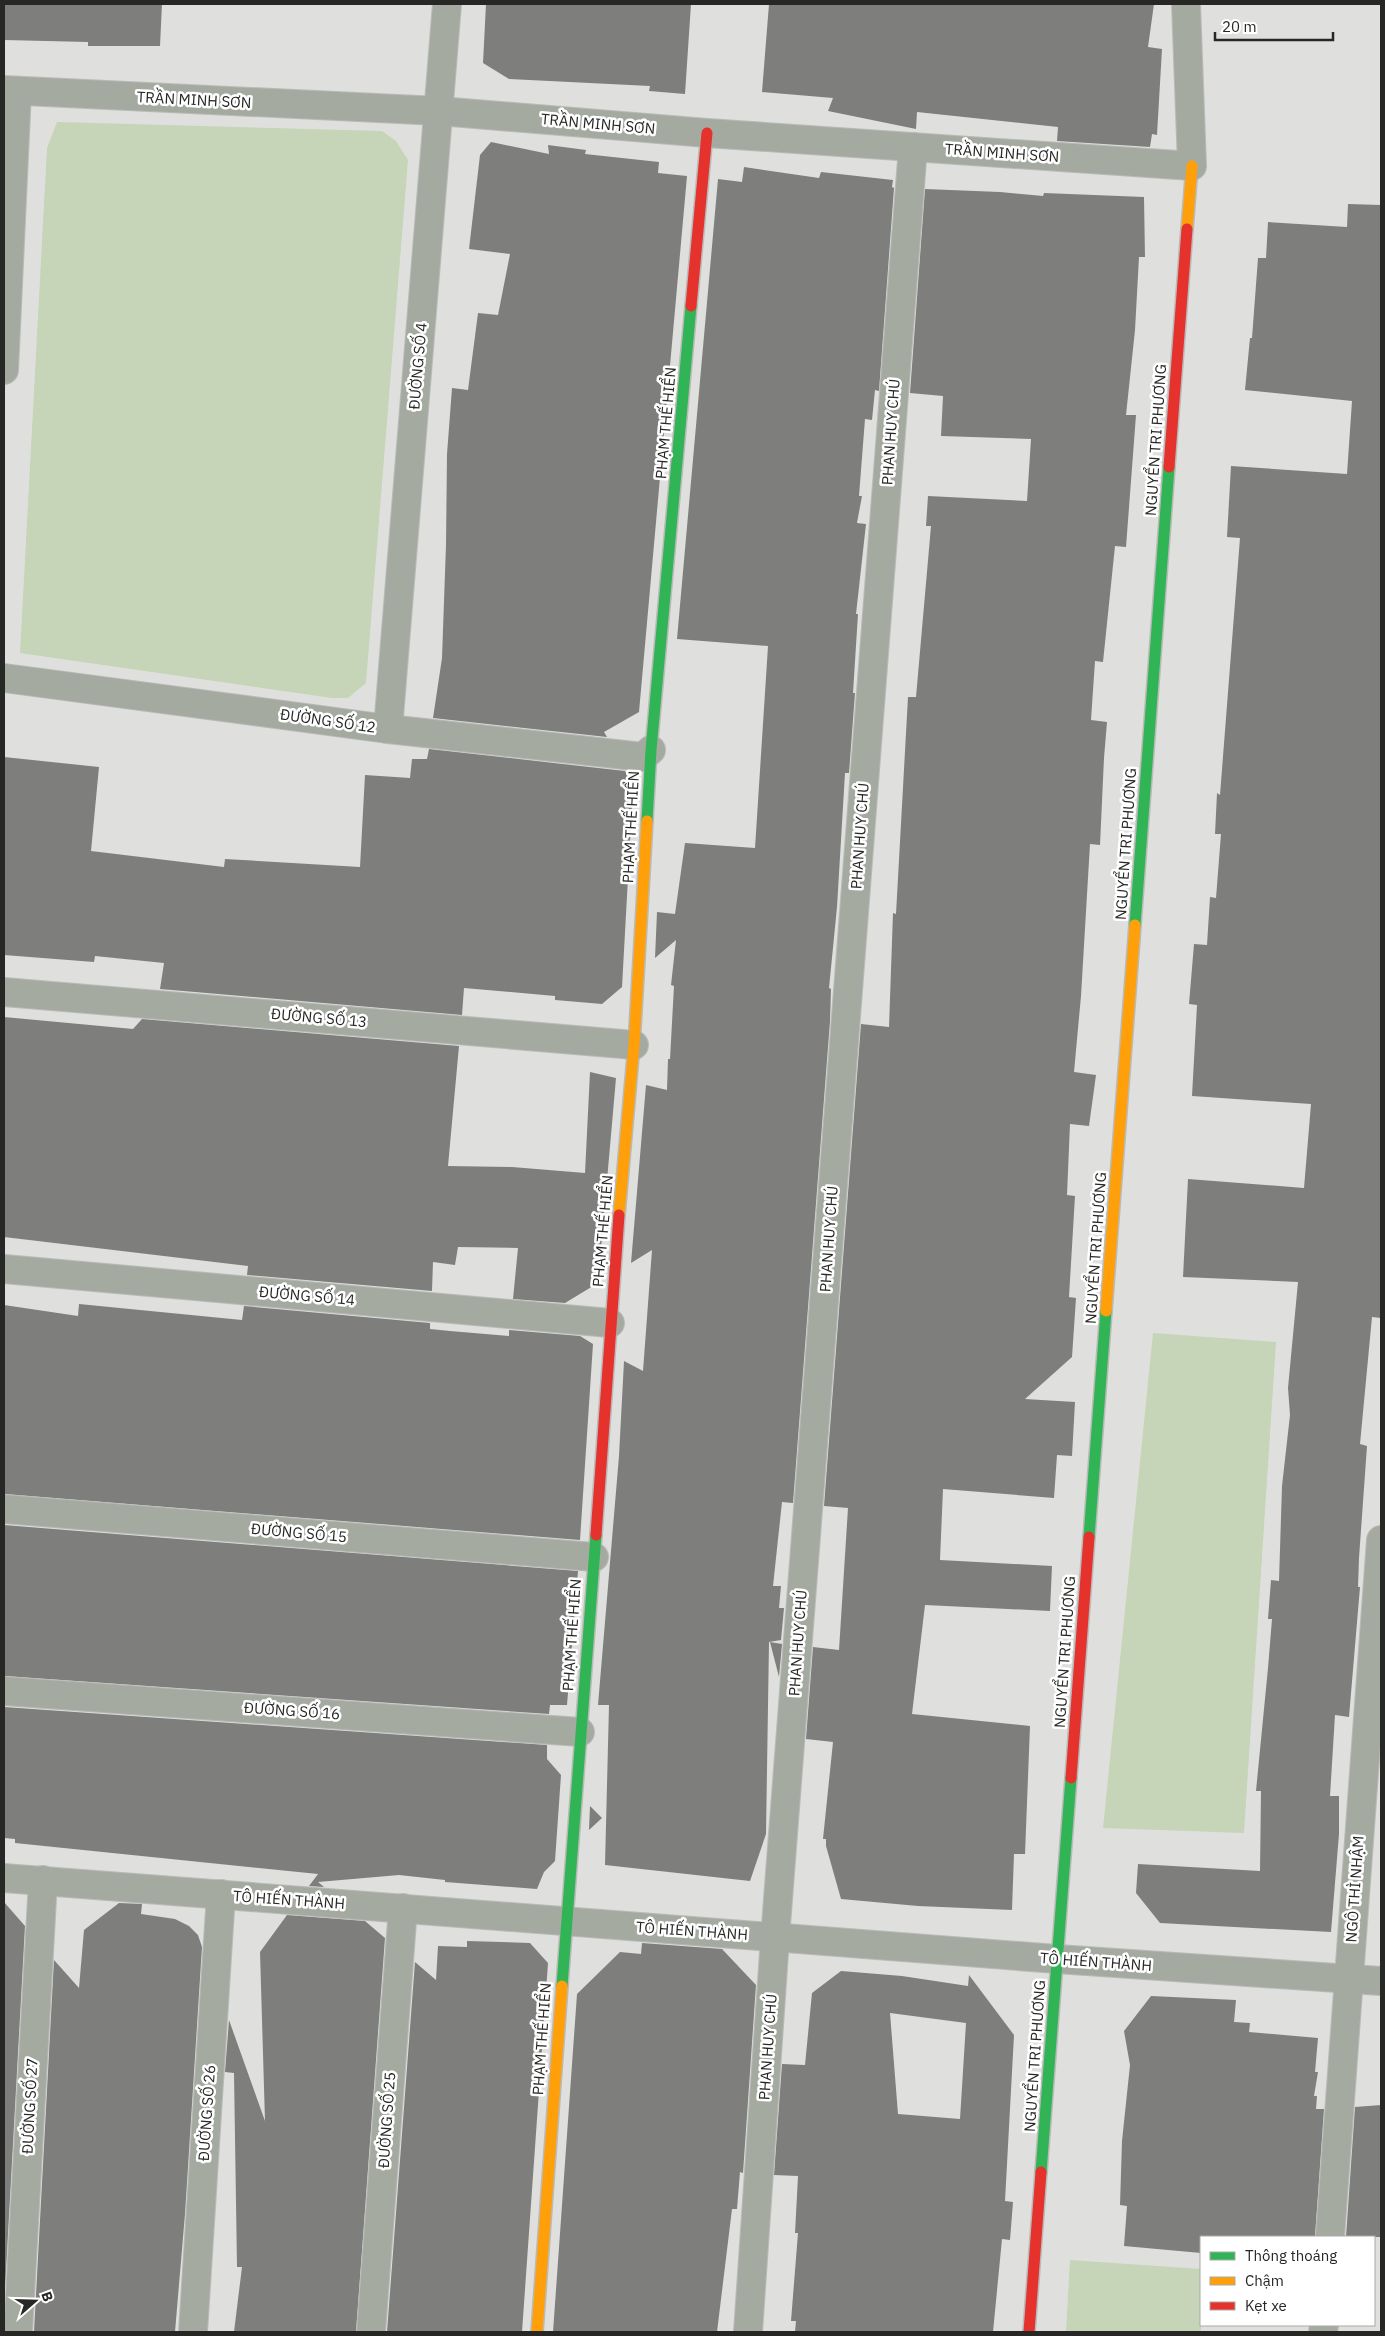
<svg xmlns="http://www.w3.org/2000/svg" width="1385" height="2336" font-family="'IBM Plex Sans',sans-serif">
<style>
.green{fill:#c6d4b8}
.building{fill:#7e7f7d;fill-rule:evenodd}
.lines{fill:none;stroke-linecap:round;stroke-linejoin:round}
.street-casing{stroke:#babbb9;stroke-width:30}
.fast-casing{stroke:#babbb9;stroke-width:14}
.slow-casing{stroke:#babbb9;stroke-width:14}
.jam-casing{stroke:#babbb9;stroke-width:14}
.street{stroke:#a5aaa1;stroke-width:28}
.fast{stroke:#30b455;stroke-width:11}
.slow{stroke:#ff9f0a;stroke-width:11}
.jam{stroke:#e5322d;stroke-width:11}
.labels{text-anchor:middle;stroke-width:5;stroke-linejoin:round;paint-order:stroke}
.street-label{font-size:15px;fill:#272826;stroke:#fff}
</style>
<rect width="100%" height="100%" fill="#dfe0de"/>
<g class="green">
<polygon points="57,122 382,131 396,141 408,160 366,683 348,698 332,698 20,653 47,148"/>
<polygon points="1153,1333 1276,1342 1244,1833 1103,1828"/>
<polygon points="1070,2260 1201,2269 1201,2332 1066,2332"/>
</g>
<g class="building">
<polygon points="4,4 162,4 160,46 88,46 88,42 4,40"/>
<polygon points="486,4 691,4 685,94 649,91 650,86 509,79 483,63"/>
<polygon points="769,4 1154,4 1148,47 1162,49 1157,135 1152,134 1150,147 1057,141 1058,127 917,112 916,129 828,111 833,98 762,92"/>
<polygon points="491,142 549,154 548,145 586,150 585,154 659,162 658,173 687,176 639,712 604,732 607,737 433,718 442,658 446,545 447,454 452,388 468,390 478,313 498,315 510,254 469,249 480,155"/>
<polygon points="744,167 819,178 821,172 893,180 892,187 894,188 879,391 875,390 872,420 865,419 859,496 862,496 857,523 866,524 856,614 858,614 853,693 855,693 849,773 845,773 837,907 829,988 831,989 830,1021 793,1503 782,1502 773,1586 781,1586 779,1608 784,1608 781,1640 769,1642 766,1834 750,1881 605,1865 609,1705 598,1705 619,1456 624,1361 643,1371 652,1250 631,1263 646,1085 667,1090 668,1059 670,1059 674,986 671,985 676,940 655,958 657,912 675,914 685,843 755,848 768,646 677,639 718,179 742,182"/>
<polygon points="925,189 1000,192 1043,196 1044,193 1144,197 1145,257 1139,257 1135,330 1126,415 1136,415 1126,547 1115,546 1103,662 1095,661 1091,720 1107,722 1104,758 1100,845 1090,844 1081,996 1074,1072 1096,1075 1089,1126 1070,1124 1067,1195 1075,1196 1069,1297 1076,1298 1072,1357 1025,1399 1075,1402 1072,1456 1057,1455 1054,1498 943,1489 940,1560 1052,1566 1050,1611 925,1605 912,1714 1030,1726 1025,1854 1014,1854 1012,1910 918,1906 841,1899 826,1846 826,1839 823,1839 833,1742 806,1739 813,1647 839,1650 848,1508 824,1506 861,1024 889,1027 893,913 896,914 908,697 916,697 931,526 926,526 928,496 1027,501 1031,439 941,436 943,396 910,393"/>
<polygon points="1348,204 1381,205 1381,1318 1372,1317 1360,1444 1367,1446 1359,1558 1358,1587 1360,1587 1349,1717 1335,1715 1330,1796 1339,1796 1339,1834 1331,1932 1160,1923 1136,1893 1138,1864 1260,1871 1261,1791 1256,1791 1268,1668 1272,1619 1268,1619 1271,1580 1279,1581 1282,1486 1290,1415 1288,1388 1298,1282 1183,1277 1186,1218 1188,1179 1304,1188 1311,1104 1192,1096 1197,1005 1189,1004 1194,944 1207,945 1210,897 1216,898 1221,834 1215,834 1217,793 1220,795 1240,538 1227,537 1231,466 1347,474 1352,401 1245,390 1250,338 1252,338 1258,258 1266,258 1268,222 1347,227"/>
<polygon points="429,749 625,771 633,787 622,987 602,1004 555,1000 555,996 464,988 462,1015 160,989 164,963 95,956 94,962 4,955 4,757 99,767 91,851 224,867 225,859 360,867 365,775 410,778 412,759 427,759"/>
<polygon points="4,1017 133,1029 142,1019 459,1046 448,1166 512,1167 585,1173 590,1072 616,1078 598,1283 565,1303 513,1299 518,1248 458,1247 455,1265 433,1262 432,1291 247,1275 248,1266 4,1237"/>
<polygon points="79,1304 242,1320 244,1306 430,1323 430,1329 450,1331 509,1336 509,1330 580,1336 593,1344 580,1540 4,1494 4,1305 78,1316"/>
<polygon points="4,1525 578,1571 567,1705 550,1705 549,1714 4,1676"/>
<polygon points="770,1642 782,1644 779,1677"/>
<polygon points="4,1707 547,1745 547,1759 561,1775 555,1861 544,1872 537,1889 445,1882 445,1880 399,1875 318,1882 324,1887 309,1886 318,1874 15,1843 15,1839 4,1838"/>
<polygon points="590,1806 602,1818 589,1830"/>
<polygon points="4,1902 25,1926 4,2307"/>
<polygon points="119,1903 142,1904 141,1914 175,1919 189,1926 198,1935 202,1947 185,2214 175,2332 34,2332 54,1960 79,1988 84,1930"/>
<polygon points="287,1915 365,1921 385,1938 356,2332 234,2332 242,2267 237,2267 234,2073 225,2072 229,2020 265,2121 260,1952"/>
<polygon points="467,1941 530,1943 548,1963 522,2332 387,2332 415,1962 436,1980 438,1946 467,1947"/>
<polygon points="642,1943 722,1949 756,1985 743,2173 740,2172 737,2209 732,2209 717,2332 553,2332 577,1994 620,1952 641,1954"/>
<path d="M841,1971L902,1976L968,1986L969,1975L1014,2035L1005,2201L1013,2202L1010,2240L1002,2239L993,2332H795L796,2321H791L798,2233H795L798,2176L774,2175L782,2064L805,2065L812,1993ZM890,2013L966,2023L960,2119L898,2114Z"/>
<polygon points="1151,1996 1236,2000 1234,2022 1250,2023 1249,2032 1318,2038 1315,2072 1318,2072 1314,2096 1317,2096 1316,2109 1324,2109 1315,2237 1201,2237 1201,2253 1124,2246 1127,2206 1120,2205 1122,2141 1130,2065 1124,2031"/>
<polygon points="1381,2105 1381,2237 1346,2237 1355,2107"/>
</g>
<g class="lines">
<g class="street-casing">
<g id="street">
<polyline points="4,90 439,111 707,133 1192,166 1186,4"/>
<polyline points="4,370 17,91"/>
<polyline points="4,678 388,729 643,757 651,750"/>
<polyline points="388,729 447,4"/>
<polyline points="4,992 634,1045"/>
<polyline points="4,1269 610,1323"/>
<polyline points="4,1509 594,1557"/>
<polyline points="4,1691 580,1732"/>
<polyline points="4,1878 1057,1959 1381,1981"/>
<polyline points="1330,2237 1381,1540"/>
<polyline points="18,2332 43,1880"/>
<polyline points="193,2332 221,1894"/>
<polyline points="371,2332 403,1908"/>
<polyline points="748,2332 775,1938 913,147"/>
<polyline points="1323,2332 1324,2325"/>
</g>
</g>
<g class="fast-casing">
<g id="fast">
<polyline points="647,821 651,750 691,306"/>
<polyline points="1135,925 1169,467"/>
<polyline points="1089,1537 1106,1311"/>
<polyline points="562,1986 596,1535"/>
<polyline points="1041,2172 1071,1778"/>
</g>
</g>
<g class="slow-casing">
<g id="slow">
<polyline points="1187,229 1192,166"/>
<polyline points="619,1215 634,1045 647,821"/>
<polyline points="1106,1311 1135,925"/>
<polyline points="537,2332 562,1986"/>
</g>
</g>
<g class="jam-casing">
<g id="jam">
<polyline points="691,306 707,133"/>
<polyline points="1169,467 1187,229"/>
<polyline points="596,1535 619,1215"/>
<polyline points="1071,1778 1089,1537"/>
<polyline points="1029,2332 1041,2172"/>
</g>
</g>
<use href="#street" class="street"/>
<use href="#fast" class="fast"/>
<use href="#slow" class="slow"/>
<use href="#jam" class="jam"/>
</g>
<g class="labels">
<g class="street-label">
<text transform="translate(194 100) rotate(3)" y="5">TRẦN MINH SƠN</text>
<text transform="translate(598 124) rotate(5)" y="5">TRẦN MINH SƠN</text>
<text transform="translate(1002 153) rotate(4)" y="5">TRẦN MINH SƠN</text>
<text transform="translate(418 366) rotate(-85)" y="5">ĐƯỜNG SỐ 4</text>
<text transform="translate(666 423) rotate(-85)" y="5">PHẠM THẾ HIỂN</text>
<text transform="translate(891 432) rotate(-86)" y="5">PHAN HUY CHÚ</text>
<text transform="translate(1156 440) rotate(-86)" y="5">NGUYỂN TRI PHƯƠNG</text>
<text transform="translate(328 721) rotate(8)" y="5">ĐƯỜNG SỐ 12</text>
<text transform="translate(631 827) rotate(-87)" y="5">PHẠM THẾ HIỂN</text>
<text transform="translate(860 836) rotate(-86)" y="5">PHAN HUY CHÚ</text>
<text transform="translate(1126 844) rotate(-86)" y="5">NGUYỂN TRI PHƯƠNG</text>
<text transform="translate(319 1018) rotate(5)" y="5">ĐƯỜNG SỐ 13</text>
<text transform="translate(603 1231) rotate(-85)" y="5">PHẠM THẾ HIỂN</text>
<text transform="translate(829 1239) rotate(-86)" y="5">PHAN HUY CHÚ</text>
<text transform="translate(1096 1248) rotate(-86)" y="5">NGUYỂN TRI PHƯƠNG</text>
<text transform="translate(307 1296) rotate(5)" y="5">ĐƯỜNG SỐ 14</text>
<text transform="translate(299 1533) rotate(5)" y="5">ĐƯỜNG SỐ 15</text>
<text transform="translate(572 1635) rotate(-86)" y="5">PHẠM THẾ HIỂN</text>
<text transform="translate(798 1643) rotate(-86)" y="5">PHAN HUY CHÚ</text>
<text transform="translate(1065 1652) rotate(-86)" y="5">NGUYỂN TRI PHƯƠNG</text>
<text transform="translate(292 1711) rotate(4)" y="5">ĐƯỜNG SỐ 16</text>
<text transform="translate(1355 1889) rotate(-86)" y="5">NGÔ THÌ NHẬM</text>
<text transform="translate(289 1900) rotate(4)" y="5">TÔ HIẾN THÀNH</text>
<text transform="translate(692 1931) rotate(4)" y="5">TÔ HIẾN THÀNH</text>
<text transform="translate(1096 1962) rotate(4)" y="5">TÔ HIẾN THÀNH</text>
<text transform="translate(542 2039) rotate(-86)" y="5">PHẠM THẾ HIỂN</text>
<text transform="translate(768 2047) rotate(-86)" y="5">PHAN HUY CHÚ</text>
<text transform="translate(1035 2056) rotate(-86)" y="5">NGUYỂN TRI PHƯƠNG</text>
<text transform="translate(30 2106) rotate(-87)" y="5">ĐƯỜNG SỐ 27</text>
<text transform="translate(207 2113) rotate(-86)" y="5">ĐƯỜNG SỐ 26</text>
<text transform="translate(387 2120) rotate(-86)" y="5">ĐƯỜNG SỐ 25</text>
</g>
</g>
<rect width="1385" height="2336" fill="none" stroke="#272826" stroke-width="10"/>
<rect x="1200" y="2236" width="175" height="90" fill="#ffffff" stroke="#a9a9a8"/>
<rect x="1210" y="2252" width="25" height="8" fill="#30b455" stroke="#a9a9a8"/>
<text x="1245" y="2261" font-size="15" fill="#272826">Thông thoáng</text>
<rect x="1210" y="2277" width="25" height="8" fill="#ff9f0a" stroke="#a9a9a8"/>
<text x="1245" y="2286" font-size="15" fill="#272826">Chậm</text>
<rect x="1210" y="2302" width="25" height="8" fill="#e5322d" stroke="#a9a9a8"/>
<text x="1245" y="2311" font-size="15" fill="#272826">Kẹt xe</text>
<g transform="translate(35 2301) rotate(70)" stroke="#ffffff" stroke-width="4" paint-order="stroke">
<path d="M0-4L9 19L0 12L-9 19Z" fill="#272826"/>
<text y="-8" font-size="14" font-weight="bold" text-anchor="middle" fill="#272826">B</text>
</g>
<path d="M1215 32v8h118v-8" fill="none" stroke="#272826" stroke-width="2.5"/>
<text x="1222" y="32" font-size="15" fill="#272826" stroke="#ffffff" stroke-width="4" paint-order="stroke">20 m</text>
</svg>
